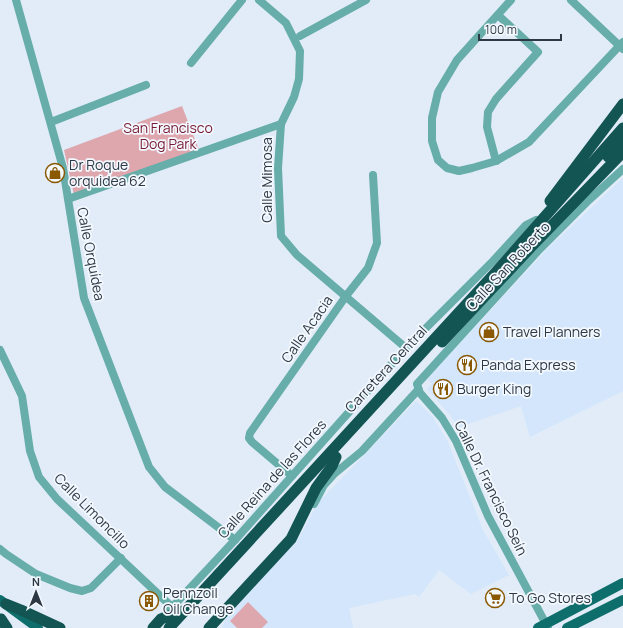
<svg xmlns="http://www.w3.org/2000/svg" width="623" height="628" font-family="Manrope,sans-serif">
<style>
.built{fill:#d3e6fc}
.green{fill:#dea7ae}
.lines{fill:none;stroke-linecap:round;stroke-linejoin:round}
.minor{stroke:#67ada9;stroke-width:8}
.major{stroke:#0e6e6b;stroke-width:10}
.highway{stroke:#135552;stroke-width:11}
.labels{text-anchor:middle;stroke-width:3.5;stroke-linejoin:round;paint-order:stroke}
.park-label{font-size:14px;fill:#781b32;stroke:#f3f9ff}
.poi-label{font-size:14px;fill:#2e3844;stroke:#f3f9ff;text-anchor:start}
.street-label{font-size:14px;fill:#2e3844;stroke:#f3f9ff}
</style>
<rect width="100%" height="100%" fill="#e1ecf8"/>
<g class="built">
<polygon points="623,178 623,391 530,437 521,406 459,427 450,415 427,389 432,384 427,379 547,249"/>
<polygon points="416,401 432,416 447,440 483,530 509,575 471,594 439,570 419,597 415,594 349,608 353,628 222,628 226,617 300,536 317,504"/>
</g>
<g class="green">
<polygon points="182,106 199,150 74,195 64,150"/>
<polygon points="248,602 268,622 262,628 237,628 230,621"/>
</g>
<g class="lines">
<g class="minor">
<polyline points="16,0 63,168 84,298 149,467 165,487 235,540"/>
<polyline points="259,0 286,23 300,51 299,79 294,97 281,124 278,168 281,236 297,255 406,348"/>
<polyline points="511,0 457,60 438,92 432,118 432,141 438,160 447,168 459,171 472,168 496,161 529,142 623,42"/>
<polyline points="571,0 623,49"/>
<polyline points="300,36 366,0"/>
<polyline points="191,63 242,0"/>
<polyline points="51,122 146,85"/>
<polyline points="496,161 487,127 488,112 496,99 538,52 498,15"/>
<polyline points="68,199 281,124"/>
<polyline points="0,350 22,396 30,451 39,477 57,499 172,607"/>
<polyline points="292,476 252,442 249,438 250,433 346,296 368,268 377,243 373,175"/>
<polyline points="314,504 324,485 334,474 362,451 418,390"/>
<polyline points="0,549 6,554 36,574 70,588 82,591 91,588 121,558"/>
<polyline points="163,617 235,540 406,348 493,261 526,225 536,220"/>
<polyline points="548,628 488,516 456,441 442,418 420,393 417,384 538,251 589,200 623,169"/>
</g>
<g class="major">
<polyline points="0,600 38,628"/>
<polyline points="538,628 623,583"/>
<polyline points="567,628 623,600"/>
</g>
<g class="highway">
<polyline points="608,157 623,140"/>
<polyline points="550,201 623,104"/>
<polyline points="442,342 532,246 623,152"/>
<polyline points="6,604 21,610 60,628"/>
<polyline points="1,619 7,628"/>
<polyline points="153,628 161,619 183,611"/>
<polyline points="169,628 496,272 623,128"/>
<polyline points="209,628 291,539 316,488 332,466 336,457"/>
</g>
</g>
<defs>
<g id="shop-ring" transform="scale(1)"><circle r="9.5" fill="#f3f9ff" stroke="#8a5801" stroke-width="1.5"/><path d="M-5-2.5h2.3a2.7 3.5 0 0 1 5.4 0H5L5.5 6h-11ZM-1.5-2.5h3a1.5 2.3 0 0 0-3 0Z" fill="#8a5801"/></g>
<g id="restaurant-ring" transform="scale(1)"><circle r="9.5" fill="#f3f9ff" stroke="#8a5801" stroke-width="1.5"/><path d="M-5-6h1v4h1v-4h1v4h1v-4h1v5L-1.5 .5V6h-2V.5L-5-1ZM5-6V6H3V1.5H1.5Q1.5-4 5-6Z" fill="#8a5801"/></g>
<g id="supermarket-ring" transform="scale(1)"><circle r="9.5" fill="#f3f9ff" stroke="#8a5801" stroke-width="1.5"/><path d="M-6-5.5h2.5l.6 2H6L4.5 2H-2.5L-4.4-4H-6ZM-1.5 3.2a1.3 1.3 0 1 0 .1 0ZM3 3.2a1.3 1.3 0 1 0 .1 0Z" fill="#8a5801"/></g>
<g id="building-ring" transform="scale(1)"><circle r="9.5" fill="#f3f9ff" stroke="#8a5801" stroke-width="1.5"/><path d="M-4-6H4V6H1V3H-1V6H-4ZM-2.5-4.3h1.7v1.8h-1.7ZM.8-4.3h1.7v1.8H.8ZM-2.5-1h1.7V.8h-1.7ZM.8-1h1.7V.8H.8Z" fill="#8a5801"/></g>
</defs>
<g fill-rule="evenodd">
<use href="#shop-ring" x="55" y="173"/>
<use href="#shop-ring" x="489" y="332"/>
<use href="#restaurant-ring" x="467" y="365"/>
<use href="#restaurant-ring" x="443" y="389"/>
<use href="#supermarket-ring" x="495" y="598"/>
<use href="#building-ring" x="149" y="601"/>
</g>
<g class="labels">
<g class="park-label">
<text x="168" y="133">San Francisco<tspan x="168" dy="16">Dog Park</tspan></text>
</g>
<g class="poi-label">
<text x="69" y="170">Dr Roque<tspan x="69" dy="16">orquidea 62</tspan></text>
<text x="503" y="337">Travel Planners</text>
<text x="481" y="370">Panda Express</text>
<text x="457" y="394">Burger King</text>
<text x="163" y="598">Pennzoil<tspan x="163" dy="16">Oil Change</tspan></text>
<text x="509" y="603">To Go Stores</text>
</g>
<g class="street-label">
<text transform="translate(267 180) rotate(-90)" y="5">Calle Mimosa</text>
<text transform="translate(91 254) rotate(79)" y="5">Calle Orquídea</text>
<text transform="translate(508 266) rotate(-47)" y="5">Calle San Roberto</text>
<text transform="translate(307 329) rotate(-55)" y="5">Calle Acacia</text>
<text transform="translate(386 369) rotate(-47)" y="5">Carretera Central</text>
<text transform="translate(272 479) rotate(-48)" y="5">Calle Reina de las Flores</text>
<text transform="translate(491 488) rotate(64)" y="5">Calle Dr. Francisco Seín</text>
<text transform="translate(92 511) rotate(45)" y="5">Calle Limoncillo</text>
</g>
</g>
<g transform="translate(36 592)" stroke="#f3f9ff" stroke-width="3" paint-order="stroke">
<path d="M0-3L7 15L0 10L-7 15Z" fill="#2e3844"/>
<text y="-6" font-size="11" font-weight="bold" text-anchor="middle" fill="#2e3844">N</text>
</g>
<path d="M479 34v6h82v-6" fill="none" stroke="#2e3844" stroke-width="2"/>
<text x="485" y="34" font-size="12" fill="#2e3844" stroke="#f3f9ff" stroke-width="3" paint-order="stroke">100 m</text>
</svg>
